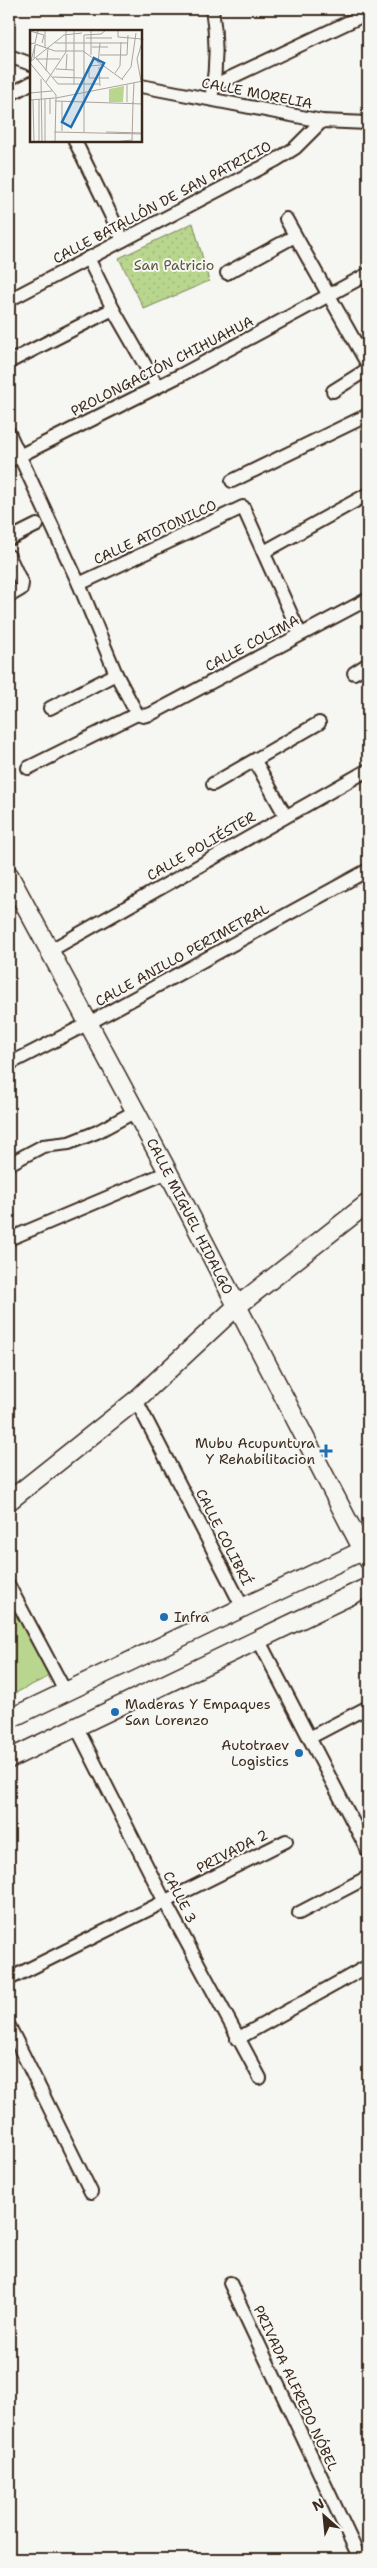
<svg xmlns="http://www.w3.org/2000/svg" width="377" height="2568" font-family="'Shantell Sans',sans-serif">
<style>
.grass{fill:#b9d68e;stroke:#7a8056}
.park{fill:url(#park-dots);stroke:#7a8056}
.lines{fill:none;stroke-linecap:round;stroke-linejoin:round}
.street-casing{stroke:#3b2a1e;stroke-width:16}
.secondary-casing{stroke:#3b2a1e;stroke-width:21}
.street{stroke:#f6f6f2;stroke-width:12}
.secondary{stroke:#f6f6f2;stroke-width:18}
.poi-dot{fill:#1f6fb2;stroke:#f6f6f2;stroke-width:2}
.labels{text-anchor:middle;stroke-width:4;stroke-linejoin:round;paint-order:stroke}
.street-label{font-size:14px;fill:#3b2a1e;stroke:#f6f6f2}
.park-label{font-size:14px;fill:#5a553a;stroke:#f6f6f2}
.poi-label{font-size:14px;fill:#3b2a1e;stroke:#f6f6f2;text-anchor:end}
.inset-road{fill:none;stroke:#aba49d;stroke-width:1}
.view{fill:#1f6fb2;fill-opacity:0.15;stroke:#1f6fb2;stroke-width:2.5}
.inset-edge{fill:none;stroke:#3b2a1e;stroke-width:2.5}
</style>
<defs>
<pattern id="park-dots" width="8" height="8" patternUnits="userSpaceOnUse" patternTransform="scale(1.25)"><rect width="8" height="8" fill="#b9d68e"/><path d="M2 2h.1M6 6h.1" fill="none" stroke="#a0b87a" stroke-width="1.8" stroke-linecap="round"/></pattern>
</defs>
<rect width="100%" height="100%" fill="#f6f6f2"/>
<filter id="ink" filterUnits="userSpaceOnUse"><feTurbulence type="fractalNoise" baseFrequency=".02" numOctaves="2"/><feDisplacementMap in="SourceGraphic" scale="10" xChannelSelector="R" yChannelSelector="G"/><feConvolveMatrix kernelMatrix="1 2 1 2 8 2 1 2 1" color-interpolation-filters="sRGB"/></filter>
<g filter="url(#ink)">
<polygon class="grass" points="9,1594 54,1674 9,1696"/>
<polygon class="park" points="193,223 209,281 144,309 119,258"/>
<g class="lines">
<g class="street-casing">
<g id="street">
<polyline points="9,56 31,64"/>
<polyline points="141,86 322,121 368,123"/>
<polyline points="213,86 368,13"/>
<path d="M212,93C217,64 217,38 212,9"/>
<polyline points="9,95 31,83"/>
<polyline points="75,141 123,240"/>
<polyline points="286,219 368,365"/>
<polyline points="88,258 113,309 157,386"/>
<polyline points="227,273 295,236"/>
<polyline points="9,300 276,160 295,148 322,121"/>
<polyline points="9,362 113,309"/>
<polyline points="333,391 368,369"/>
<polyline points="9,433 79,584 116,674 137,714 143,716 151,714 368,599"/>
<polyline points="9,461 181,375 368,274"/>
<polyline points="232,481 368,415"/>
<polyline points="9,539 37,525"/>
<polyline points="264,552 368,494"/>
<polyline points="9,556 22,584 21,589 9,596"/>
<polyline points="79,584 243,507 300,634"/>
<polyline points="354,673 368,664"/>
<polyline points="50,708 116,674"/>
<polyline points="255,761 285,815"/>
<polyline points="28,768 137,714"/>
<polyline points="213,784 319,723"/>
<polyline points="51,950 368,770"/>
<polyline points="9,1064 89,1023 368,870"/>
<polyline points="9,1164 43,1146 69,1143 97,1132 136,1111"/>
<polyline points="9,1239 168,1172"/>
<polyline points="136,1400 243,1608"/>
<polyline points="9,1586 65,1691"/>
<polyline points="258,1639 368,1851"/>
<polyline points="77,1728 165,1902 260,2078"/>
<polyline points="309,1738 368,1707"/>
<polyline points="299,1913 368,1877"/>
<polyline points="9,1979 286,1841"/>
<polyline points="9,2026 91,2192"/>
<polyline points="237,2039 368,1966"/>
<polyline points="230,2283 360,2559"/>
</g>
</g>
<g class="secondary-casing">
<g id="secondary">
<polyline points="9,875 168,1172 368,1560"/>
<polyline points="9,1501 136,1400 236,1307 368,1203"/>
<polyline points="9,1719 368,1548"/>
<polyline points="9,1759 368,1587"/>
</g>
</g>
<use href="#street" class="street"/>
<use href="#secondary" class="secondary"/>
</g>
</g>
<g class="poi-dot">
<path d="M323.5 1443.5h5v5h5v5h-5v5h-5v-5h-5v-5h5z"/>
<circle cx="164" cy="1617" r="5"/>
<circle cx="115" cy="1712" r="5"/>
<circle cx="299" cy="1753" r="5"/>
</g>
<g class="labels">
<g class="street-label">
<text transform="translate(257 93) rotate(11)" y="5">CALLE MORELIA</text>
<text transform="translate(162 202) rotate(-28)" y="5">CALLE BATALLÓN DE SAN PATRICIO</text>
<text transform="translate(162 366) rotate(-27)" y="5">PROLONGACIÓN CHIHUAHUA</text>
<text transform="translate(155 532) rotate(-25)" y="5">CALLE ATOTONILCO</text>
<text transform="translate(252 643) rotate(-28)" y="5">CALLE COLIMA</text>
<text transform="translate(201 846) rotate(-30)" y="5">CALLE POLIÉSTER</text>
<text transform="translate(182 955) rotate(-29)" y="5">CALLE ANILLO PERIMETRAL</text>
<text transform="translate(190 1216) rotate(63)" y="5">CALLE MIGUEL HIDALGO</text>
<text transform="translate(224 1537) rotate(63)" y="5">CALLE COLIBRÍ</text>
<text transform="translate(232 1851) rotate(-27)" y="5">PRIVADA 2</text>
<text transform="translate(180 1897) rotate(63)" y="5">CALLE 3</text>
<text transform="translate(296 2388) rotate(65)" y="5">PRIVADA ALFREDO NÓBEL</text>
</g>
<g class="park-label">
<text x="174" y="270">San Patricio</text>
</g>
<g class="poi-label">
<text x="315" y="1448">Mubu Acupuntura<tspan x="315" dy="16">Y Rehabilitacion</tspan></text>
<text x="174" y="1622" text-anchor="start">Infra</text>
<text x="125" y="1709" text-anchor="start">Maderas Y Empaques<tspan x="125" dy="16">San Lorenzo</tspan></text>
<text x="289" y="1750">Autotraev<tspan x="289" dy="16">Logistics</tspan></text>
</g>
</g>
<g transform="translate(30 30)">
<rect width="112" height="112" fill="#f6f6f2"/>
<path d="M94,56L93,72H79V59Z" fill="#b9d68e"/>
<path class="inset-road" d="M15,0V18M44,0V55M61,0V25M88,0V7L112,9M0,1L14,5L12,13M54,5V73M54,5L71,4L76,0M56,8H82M25,13H98M0,14L5,13L8,0M5,14L25,21H53L93,50M62,17H78M70,25H97L98,5M6,28L28,54H69M6,29H30M1,31L5,15L4,28M0,32L34,5L52,3M0,33L26,65L25,112M68,33L70,13M71,35L59,36V48H79M69,37L70,56M26,39L44,40M36,40L37,24M16,41L18,18M85,43L90,36L91,12M23,47L53,48M11,49L12,112M92,49L101,37L106,3M111,51L107,29L113,9M16,52L36,22V0M0,63L22,61M20,68V84M26,68L113,51M9,69V112M15,69V112M0,70L25,68M3,70L4,112M25,71L113,74M32,72V101M97,72V55M103,73L104,53M24,102L113,104M54,102V73M76,102L113,103M84,112L102,110M102,112L103,72"/>
<path class="view" d="M64,28L74,33L41,97L32,92Z"/>
<rect width="112" height="112" class="inset-edge"/>
</g>
<rect width="377" height="2568" fill="none" stroke="#f6f6f2" stroke-width="30"/>
<rect x="15" y="15" width="347" height="2538" fill="none" stroke="#3b2a1e" stroke-width="2" filter="url(#ink)"/>
<g transform="translate(324 2516) rotate(333)" stroke="#f6f6f2" stroke-width="4" paint-order="stroke">
<path d="M0-4L9 19L0 12L-9 19Z" fill="#3b2a1e"/>
<text y="-8" font-size="14" font-weight="bold" text-anchor="middle" fill="#3b2a1e">N</text>
</g>
</svg>
